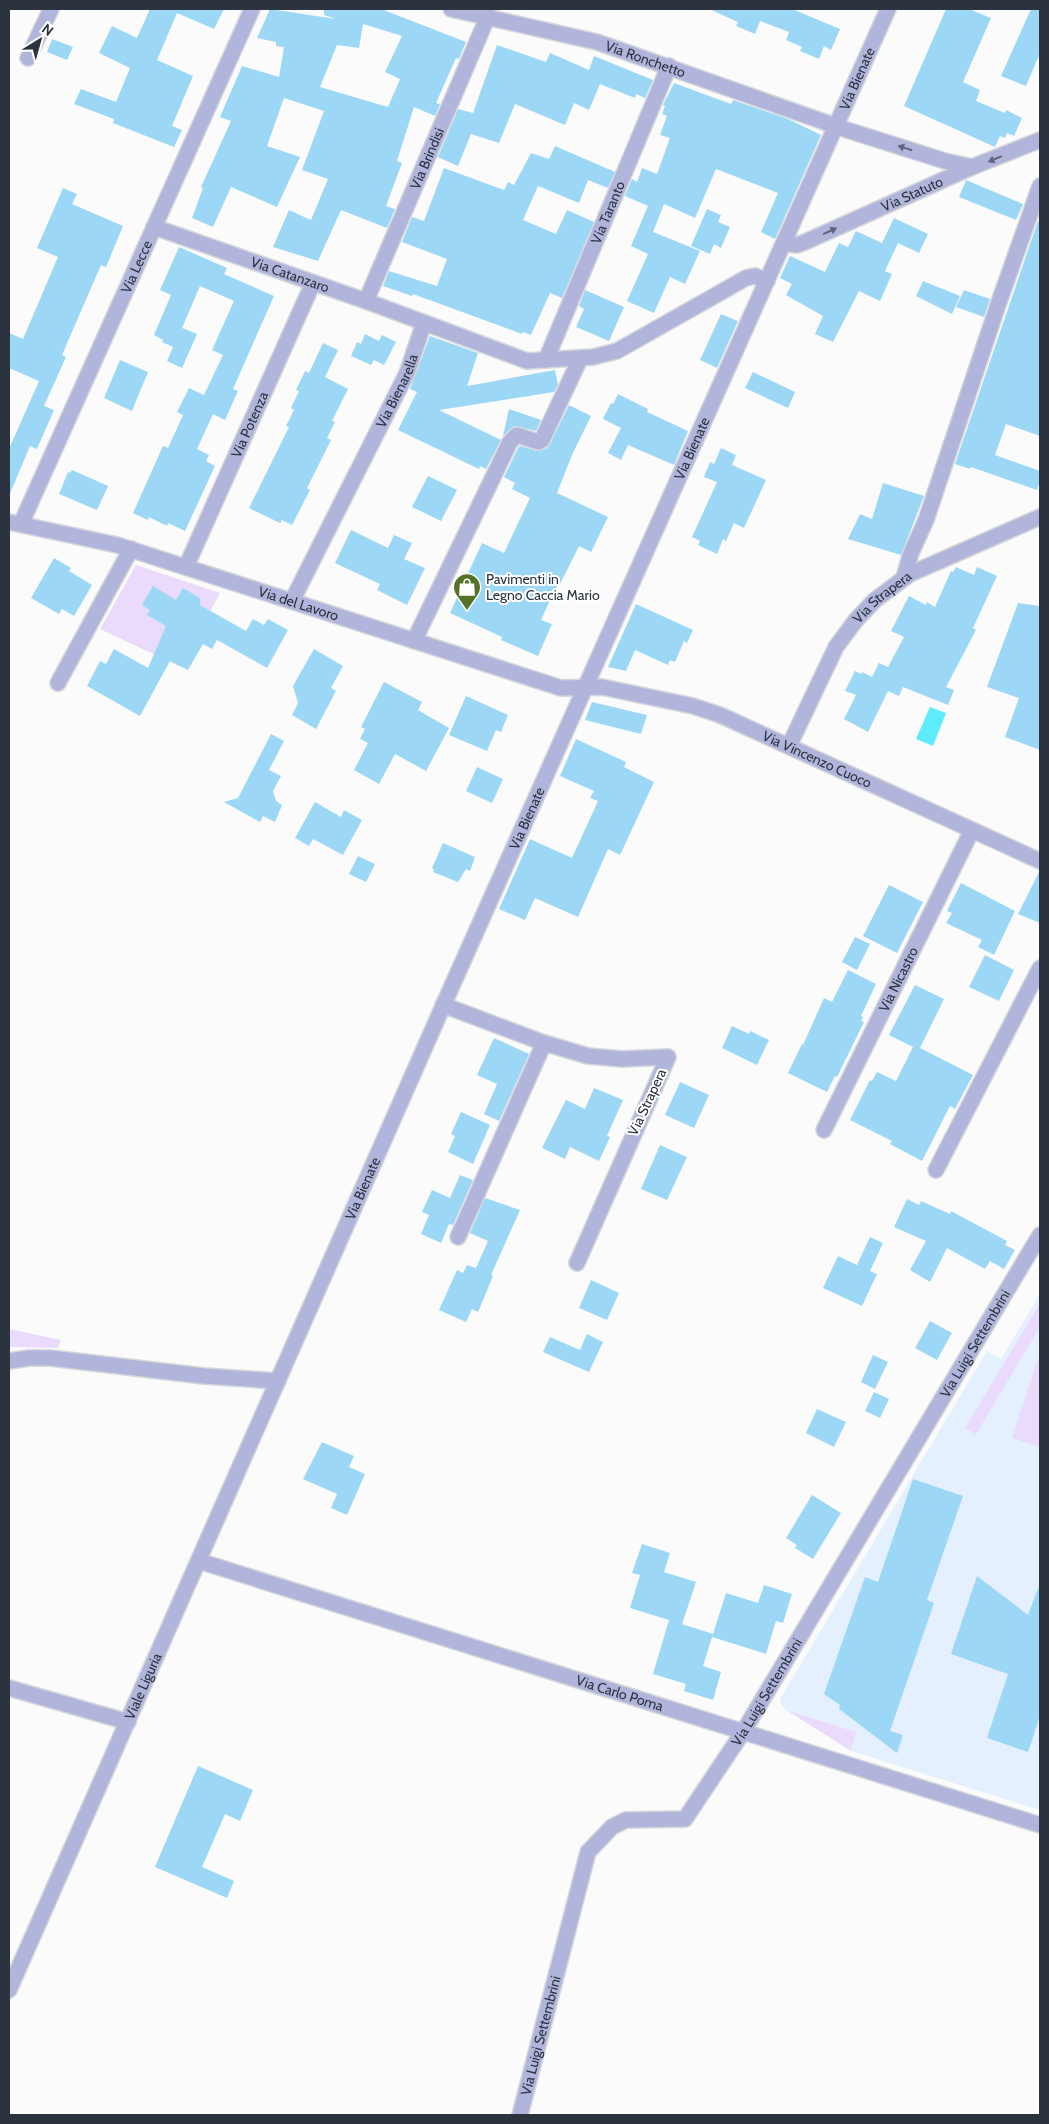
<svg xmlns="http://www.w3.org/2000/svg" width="1049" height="2124" font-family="Cabin,sans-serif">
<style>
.built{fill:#e5f0fe}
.green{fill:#eadafb}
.water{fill:#5cecfb}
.building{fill:#9cd8f6;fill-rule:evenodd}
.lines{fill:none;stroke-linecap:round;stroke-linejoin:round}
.minor-casing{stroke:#d5d7d9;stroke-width:18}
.minor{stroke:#b1b5dc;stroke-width:15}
.oneway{fill:#60677d}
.labels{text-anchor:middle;stroke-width:4;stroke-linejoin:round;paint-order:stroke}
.street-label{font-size:14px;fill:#2a333e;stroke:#fff}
.poi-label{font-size:14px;fill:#2a333e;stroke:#fff;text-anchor:start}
</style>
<rect width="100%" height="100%" fill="#fbfbfb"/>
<polygon class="built" points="1040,1294 1040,1810 851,1751 856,1732 786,1710 781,1704 780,1699 987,1351 1001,1359"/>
<g class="green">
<polygon points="136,565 220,593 181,667 100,629"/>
<polygon points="1040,1303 1040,1327 976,1434 965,1428"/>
<polygon points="9,1329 61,1340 58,1348 9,1347"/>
<polygon points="1037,1361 1040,1362 1040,1447 1012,1438"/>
<polygon points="786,1710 856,1732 851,1751"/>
</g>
<polygon class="water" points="930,707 946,713 933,746 916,739"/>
<g class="building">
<polygon points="150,9 224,9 214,29 177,13 157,60 193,76 172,126 182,130 174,147 113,123 114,119 74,104 81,89 116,102 130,68 99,53 112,26 137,38"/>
<path d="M270,9L336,19L324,15V9H381L466,42L459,59L456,58L436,103L440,104L435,116L414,107L397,161L402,163L386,206L395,209L387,228L341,210L318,261L273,247L289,210L311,220L328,179L302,170L324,111L284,98L267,146L300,157L277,207L231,187L213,227L192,218L203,188L201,187L231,121L220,117L242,66L279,77L284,47L276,46V42L257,38ZM363,24L402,36L385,72L400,79L388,107L320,87L337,45L359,48Z"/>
<polygon points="709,9 792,9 840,29 831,50 824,46 819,59 800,51 802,47 786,40 789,32 760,21 755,34 736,26 738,22"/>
<polygon points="946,9 969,9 991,18 963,82 980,90 976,101 1005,113 1006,110 1022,118 1014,136 1007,133 1005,138 1000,136 995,147 904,106"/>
<polygon points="1031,9 1040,9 1040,53 1026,86 1001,76"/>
<polygon points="52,39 73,47 67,60 47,52"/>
<polygon points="497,45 546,62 550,53 589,70 594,56 653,80 645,98 636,94 635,98 600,84 589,110 574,103 565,125 515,104 499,143 471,134 458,166 438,157 458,109 473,113"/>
<polygon points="674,83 731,104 733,100 788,119 821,135 775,239 761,232 778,193 716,169 695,218 664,204 653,232 700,251 685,284 670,277 654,313 627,301 648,254 631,246 648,206 625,196 632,179 637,182 642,168 657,174 670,138 660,135 667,116 662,114 665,106 663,105"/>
<polygon points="555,146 615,172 608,188 588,180 579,203 538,186 523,220 556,234 567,210 594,222 562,298 550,293 531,335 523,332 522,334 413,294 412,296 383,286 389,271 437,286 447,259 402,242 412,217 424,221 444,168 504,190 508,182 514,185 531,153 549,159"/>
<polygon points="966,180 1023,204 1016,220 959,197"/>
<polygon points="63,188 77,194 72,204 123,226 106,267 101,265 62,355 66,357 44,406 54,410 37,449 30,446 9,496 9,449 39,381 9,368 9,333 23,339 58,257 37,248"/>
<polygon points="707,209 721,215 718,222 730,227 721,248 714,244 710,254 691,246"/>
<polygon points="894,218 928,234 919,253 898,243 885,271 892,274 880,301 859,291 833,342 815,334 823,316 786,295 792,284 780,278 790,256 825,272 839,243 848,247 856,231 882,243"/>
<polygon points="1038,221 1040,221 1040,436 1006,424 995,455 1040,471 1040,480 1037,490 971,467 970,469 955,464"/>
<polygon points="179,247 227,268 224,274 274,296 233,389 238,391 225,420 213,414 197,449 209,455 206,461 215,466 185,531 168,523 167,526 149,517 148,520 133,513 163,446 168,448 183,415 177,412 189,388 204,395 223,355 212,350 234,301 200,286 182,328 197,334 182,368 167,361 173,347 162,342 163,340 154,335 171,295 160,290"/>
<polygon points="923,281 960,296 952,314 916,296"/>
<polygon points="585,290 624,307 609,341 576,327 584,309 579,306"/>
<polygon points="964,290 990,299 984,317 956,307"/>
<polygon points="721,314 738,321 717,368 700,360"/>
<polygon points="365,334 379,341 382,335 396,342 384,365 374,360 371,365 351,356 357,342 361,344"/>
<polygon points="430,336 478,353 467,386 555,370 558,385 554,392 439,410 501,440 486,469 480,466 479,469 398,430 417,392 410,389"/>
<polygon points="323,343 338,350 325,377 348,389 332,421 335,422 327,438 331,440 307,488 310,490 292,525 282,520 280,523 249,508 289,427 286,426 294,410 291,408 299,391 296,390 305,371 309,373"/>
<polygon points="120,360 148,372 132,411 104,398"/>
<polygon points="753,372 795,392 788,408 745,388"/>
<polygon points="618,394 648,409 647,412 688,431 674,465 628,445 621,460 608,453 621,428 603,419 611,403 613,404"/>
<polygon points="569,405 591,416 572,455 557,493 608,517 591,552 579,546 560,584 556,587 541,620 552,624 538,656 501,640 502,637 450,613 482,543 504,553 530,498 512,489 515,483 504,477 518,448 520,446 538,451 547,448 550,444"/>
<polygon points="509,409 541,420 536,431 515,426 503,436"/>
<polygon points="721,448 736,455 732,465 766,480 744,528 734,523 726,541 723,539 717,554 698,545 700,541 692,537 717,482 704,477 710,462 714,464"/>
<polygon points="72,470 108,486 97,510 59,494 68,472 70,473"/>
<polygon points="428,476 457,490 441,521 412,507"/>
<polygon points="883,483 924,496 901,555 848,539 860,514 872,519"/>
<polygon points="351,530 388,548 394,535 412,543 404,559 425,568 407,605 377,590 380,584 335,563"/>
<polygon points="54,558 71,568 69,571 92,585 74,616 62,609 59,614 31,598"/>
<polygon points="956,567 974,575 977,567 997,576 973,628 976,630 946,687 954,690 948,705 903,687 899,696 888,691 868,732 844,719 856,695 845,691 855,671 861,674 862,672 872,677 879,663 888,667 904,637 891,631 909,596 926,605 927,602 935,607 951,571 953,572"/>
<polygon points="153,586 176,600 183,588 200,598 200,605 246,631 253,619 264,625 268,619 288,630 267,668 217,640 212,649 203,644 188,670 170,661 140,716 87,686 100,661 106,664 114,649 148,668 166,626 147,615 150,610 142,605"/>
<polygon points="1018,603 1040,606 1040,750 1005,737 1019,698 987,687"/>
<polygon points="636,604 693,630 687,643 684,641 675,662 670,660 668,665 635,650 626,671 608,667"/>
<polygon points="314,649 343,666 331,688 336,691 316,729 292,715 298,703 293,686"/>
<polygon points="384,682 422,702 418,710 449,728 426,771 395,754 379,784 354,770 368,743 360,739 365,729 361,727"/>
<polygon points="466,696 508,715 501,732 496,730 487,751 449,735"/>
<polygon points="592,702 647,715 641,734 585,720"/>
<polygon points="271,734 284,741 269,770 281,776 273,791 276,801 282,805 275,822 263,816 260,822 224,802 238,798"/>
<polygon points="576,739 626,762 624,767 654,782 620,855 608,849 578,917 535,898 525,920 499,909 530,839 572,858 598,801 590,798 594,791 560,776"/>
<polygon points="477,767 503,779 492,803 466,791"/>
<polygon points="315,802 341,817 344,810 362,820 343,855 313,839 309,846 295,838"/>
<polygon points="443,843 475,857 470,871 466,869 458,882 433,872 434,870 432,868"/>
<polygon points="358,856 375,864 366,882 349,874"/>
<polygon points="1040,870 1040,923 1018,914"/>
<polygon points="961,883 1015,911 994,955 978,947 982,940 946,923 952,913 947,911"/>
<polygon points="889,885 923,902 897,953 863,936"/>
<polygon points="855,937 870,944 857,970 842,962"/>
<polygon points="985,955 1014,970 999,1001 969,987"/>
<polygon points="848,970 876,984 861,1016 863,1017 861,1021 864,1022 837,1077 835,1076 827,1092 788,1073 802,1044 803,1045 824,998 832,1002"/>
<polygon points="915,985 944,999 920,1048 973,1075 955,1109 950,1106 922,1161 890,1144 892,1141 850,1120 870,1080 872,1081 877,1072 896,1081 913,1047 889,1035"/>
<polygon points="732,1026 749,1034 750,1031 769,1040 757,1065 722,1048"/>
<polygon points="494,1038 529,1054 499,1121 484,1114 497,1084 477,1075"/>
<polygon points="680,1082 709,1095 694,1128 665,1115"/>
<polygon points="594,1088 623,1100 607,1136 610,1137 599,1161 570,1147 565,1159 542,1148 566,1100 585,1109"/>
<polygon points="461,1112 490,1125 473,1164 448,1152 455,1136 451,1134"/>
<polygon points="660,1145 687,1157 667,1200 641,1189"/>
<polygon points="460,1175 473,1180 453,1225 449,1224 441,1243 421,1234 429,1215 422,1212 432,1190 450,1198"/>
<polygon points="485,1198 520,1210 491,1275 493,1276 478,1312 472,1309 466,1322 439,1310 457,1270 463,1273 467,1265 476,1268 488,1241 470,1233"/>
<polygon points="907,1199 919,1205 921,1201 950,1214 951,1211 1007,1241 1005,1245 1015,1250 1004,1269 990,1261 985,1269 947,1248 930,1282 910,1270 926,1241 894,1227"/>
<polygon points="870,1237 883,1243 870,1271 877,1274 862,1306 823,1288 838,1256 857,1265"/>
<polygon points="591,1280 619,1293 607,1320 579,1308"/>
<polygon points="930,1321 952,1333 937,1360 915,1348"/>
<polygon points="587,1334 603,1342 589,1372 543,1352 550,1337 580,1350"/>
<polygon points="873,1355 888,1362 875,1389 861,1382"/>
<polygon points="874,1392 889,1399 880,1418 865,1411"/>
<polygon points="817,1409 846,1422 834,1447 806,1433"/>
<polygon points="322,1442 354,1456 349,1467 365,1474 347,1515 331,1508 337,1494 303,1479"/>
<polygon points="913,1479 963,1496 927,1600 934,1603 890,1731 903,1735 897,1753 839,1709 840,1705 824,1694 865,1577 878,1582"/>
<polygon points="812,1495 841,1513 813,1559 795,1548 797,1545 786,1538"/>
<polygon points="642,1544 670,1553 664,1572 696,1582 682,1624 713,1634 703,1666 721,1672 713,1700 684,1691 686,1684 653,1674 669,1620 630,1608 640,1575 632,1573"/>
<polygon points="977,1576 1028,1615 1038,1588 1040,1588 1040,1716 1028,1752 987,1738 1008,1674 951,1654"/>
<polygon points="764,1585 792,1594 783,1623 776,1621 766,1654 712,1637 726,1593 758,1603"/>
<polygon points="198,1766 253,1790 240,1821 225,1814 202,1867 234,1881 227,1898 155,1867"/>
</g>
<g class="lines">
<g class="minor-casing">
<g id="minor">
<path id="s1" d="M451,9L597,42L847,130L945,161L972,167"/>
<polyline points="28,58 51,9"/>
<path id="s2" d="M154,227L366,301L527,361L593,357L617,351L746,278L755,276L767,281"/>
<path id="s3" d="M784,243L797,245L805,242L972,167L1040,140"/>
<path id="s4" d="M366,301L488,16"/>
<path id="s5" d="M546,360L669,66"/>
<path id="s6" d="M9,522L117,545L561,688L602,687L693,706L720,715L1040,861"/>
<path id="s7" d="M21,524L252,9"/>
<path id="s8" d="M186,567L313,283"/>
<polyline points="904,577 911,553 926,520 999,302 1040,186"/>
<path id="s9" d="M292,601L407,373L424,323"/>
<polyline points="414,641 510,442 517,435 538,442 542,440 580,359"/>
<polyline points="58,683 131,549"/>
<path id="s10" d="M789,746L836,647L856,620L875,600L910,574L1040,517"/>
<polyline points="443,1005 544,1043 588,1056 622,1059 668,1057 577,1263"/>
<path id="s11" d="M824,1130L972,830"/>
<polyline points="936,1170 1040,968"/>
<polyline points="458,1237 544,1043"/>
<polyline points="9,1361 29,1358 50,1358 204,1376 278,1381"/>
<path id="s12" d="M199,1561L1040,1825"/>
<polyline points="9,1688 128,1722"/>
<path id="s13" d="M9,1990L447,997L888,9"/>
<path id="s14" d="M520,2115L588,1852L612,1827L626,1820L685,1819L743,1732L1040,1235"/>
</g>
</g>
<use href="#minor" class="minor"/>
</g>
<defs><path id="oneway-solid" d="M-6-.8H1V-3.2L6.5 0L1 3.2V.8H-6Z" transform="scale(1.25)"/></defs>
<g class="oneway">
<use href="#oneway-solid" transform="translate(905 148) rotate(-162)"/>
<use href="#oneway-solid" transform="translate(995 159) rotate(157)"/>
<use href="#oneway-solid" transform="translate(830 231) rotate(-24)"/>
</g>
<defs>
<g id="shop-pin" transform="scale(1.4375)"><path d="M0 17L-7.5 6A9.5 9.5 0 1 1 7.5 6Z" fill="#557328" stroke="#fff"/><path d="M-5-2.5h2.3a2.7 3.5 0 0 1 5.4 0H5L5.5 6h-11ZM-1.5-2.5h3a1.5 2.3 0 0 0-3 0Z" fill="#fff"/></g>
</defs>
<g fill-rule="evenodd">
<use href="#shop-pin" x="467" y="587"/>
</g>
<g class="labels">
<g class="street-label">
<text dy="5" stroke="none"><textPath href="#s1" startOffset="201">Via Ronchetto</textPath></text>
<text dy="5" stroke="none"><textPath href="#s13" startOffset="2091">Via Bienate</textPath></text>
<text dy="5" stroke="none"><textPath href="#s4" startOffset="155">Via Brindisi</textPath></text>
<text dy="5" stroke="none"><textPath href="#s3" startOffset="139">Via Statuto</textPath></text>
<text dy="5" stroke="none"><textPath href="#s5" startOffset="160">Via Taranto</textPath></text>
<text dy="5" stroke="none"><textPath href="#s7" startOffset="282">Via Lecce</textPath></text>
<text dy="5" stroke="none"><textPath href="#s2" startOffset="144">Via Catanzaro</textPath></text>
<text dy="5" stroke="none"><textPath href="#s9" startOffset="235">Via Bienarella</textPath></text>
<text dy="5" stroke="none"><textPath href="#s8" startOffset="156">Via Potenza</textPath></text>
<text dy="5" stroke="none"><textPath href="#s13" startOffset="1686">Via Bienate</textPath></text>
<text dy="5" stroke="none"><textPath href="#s10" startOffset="178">Via Strapera</textPath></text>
<text dy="5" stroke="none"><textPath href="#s6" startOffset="301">Via del Lavoro</textPath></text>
<text dy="5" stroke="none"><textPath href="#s6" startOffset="846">Via Vincenzo Cuoco</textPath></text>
<text dy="5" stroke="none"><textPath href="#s13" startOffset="1281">Via Bienate</textPath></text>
<text dy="5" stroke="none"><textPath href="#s11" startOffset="168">Via Nicastro</textPath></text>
<text transform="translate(647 1102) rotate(-65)" y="5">Via Strapera</text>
<text dy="5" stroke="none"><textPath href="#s13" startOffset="876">Via Bienate</textPath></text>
<text dy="5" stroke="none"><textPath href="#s14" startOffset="938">Via Luigi Settembrini</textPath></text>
<text dy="5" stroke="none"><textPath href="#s13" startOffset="332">Viale Liguria</textPath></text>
<text dy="5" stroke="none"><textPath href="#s14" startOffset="532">Via Luigi Settembrini</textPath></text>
<text dy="5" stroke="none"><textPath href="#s12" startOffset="441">Via Carlo Poma</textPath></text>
<text dy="5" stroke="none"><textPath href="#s14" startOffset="82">Via Luigi Settembrini</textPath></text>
</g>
<g class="poi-label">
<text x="486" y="584">Pavimenti in<tspan x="486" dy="16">Legno Caccia Mario</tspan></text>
</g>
</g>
<rect width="1049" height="2124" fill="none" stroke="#2a333e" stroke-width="20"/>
<g transform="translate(40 40) rotate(37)" stroke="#ffffff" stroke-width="4" paint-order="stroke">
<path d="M0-4L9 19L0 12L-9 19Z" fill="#2a333e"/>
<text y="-8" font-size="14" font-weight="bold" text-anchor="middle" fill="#2a333e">N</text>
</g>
</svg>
